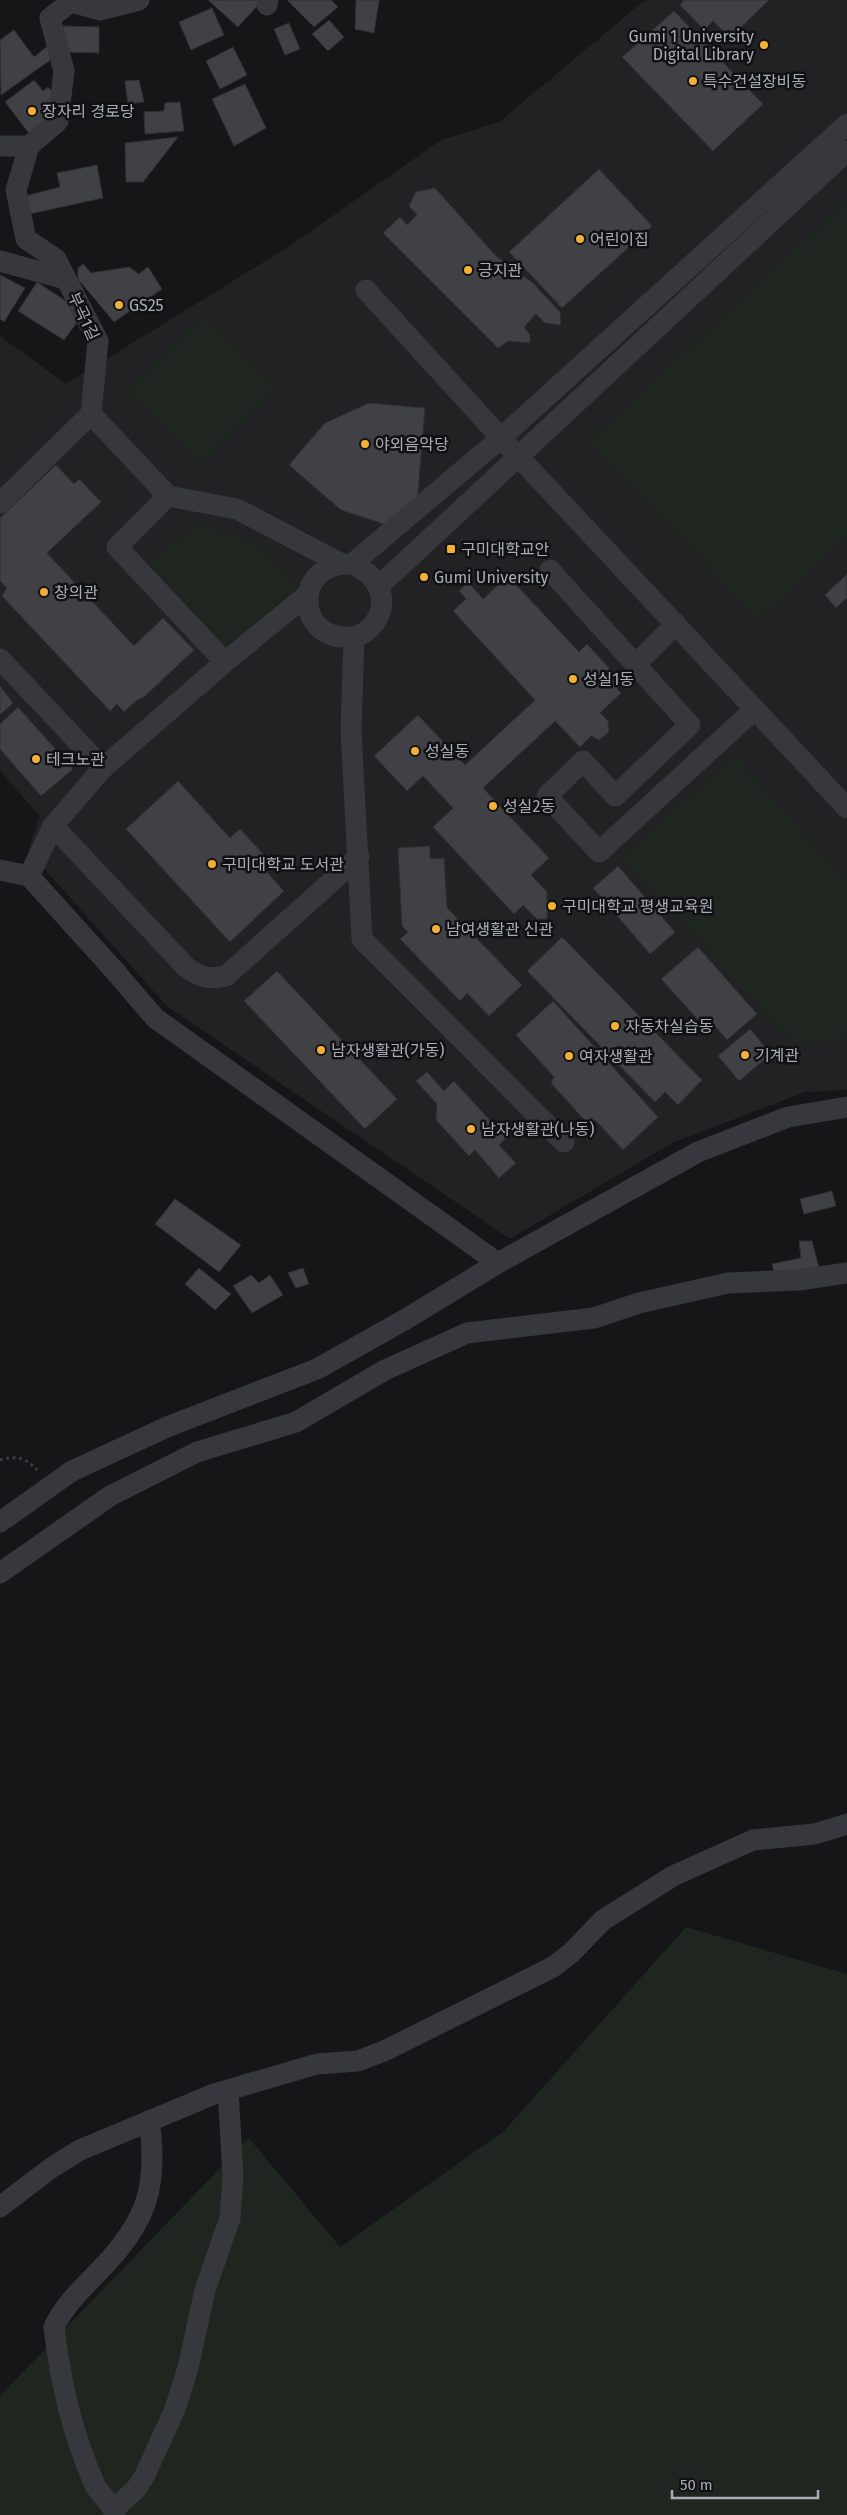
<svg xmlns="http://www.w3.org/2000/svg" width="847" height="2515" font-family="'Fira Sans','Noto Sans KR',sans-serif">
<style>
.built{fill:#222225}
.green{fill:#1e261f}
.building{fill:#404145;stroke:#303034}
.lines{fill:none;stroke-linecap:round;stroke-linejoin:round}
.path{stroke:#3d3f44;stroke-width:3;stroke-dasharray:2.5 4;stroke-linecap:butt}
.minor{stroke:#37383d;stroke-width:21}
.poi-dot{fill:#f2b134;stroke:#111113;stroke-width:2}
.labels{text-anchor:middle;stroke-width:5;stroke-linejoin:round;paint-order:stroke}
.poi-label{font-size:16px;fill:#a8adb8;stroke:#111113;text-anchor:start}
.street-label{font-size:16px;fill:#a8adb8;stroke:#111113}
</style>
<rect width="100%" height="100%" fill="#161618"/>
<polygon class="built" points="645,0 847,0 847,1090 805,1092 672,1143 510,1239 168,1007 28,851 40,816 0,771 0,336 66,384 288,247 441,140 499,122"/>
<g class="green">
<polygon points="847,201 847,537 758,620 590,441"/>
<polygon points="203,316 276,389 201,464 128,391"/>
<polygon points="196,524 261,546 298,587 227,649 151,563"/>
<polygon points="735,755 847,882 847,1033 839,1041 793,1043 622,857"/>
<polygon points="686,1927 847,1974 847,2515 0,2515 0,2396 249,2138 340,2247 504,2131"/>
</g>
<g class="building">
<polygon points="208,0 257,0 260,3 238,27"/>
<polygon points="287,0 331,0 338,7 314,27"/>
<polygon points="356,0 379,0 374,33 355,29"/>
<polygon points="684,0 769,0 730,38 713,21 704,30 680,5"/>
<polygon points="212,8 224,35 191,50 179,22"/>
<polygon points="674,11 763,104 713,151 622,57"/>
<polygon points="329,20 344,37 328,51 312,34"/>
<polygon points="289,23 300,49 285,55 274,29"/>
<polygon points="63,26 99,27 99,53 65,52"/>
<polygon points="14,30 34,57 49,45 56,56 1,95 0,40"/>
<polygon points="233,47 247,75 220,89 206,61"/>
<polygon points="34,80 43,91 48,87 57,97 47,105 56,118 32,137 5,102"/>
<polygon points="139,80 144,102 128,104 125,81"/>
<polygon points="245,84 266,128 234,146 212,99"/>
<polygon points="180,102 184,131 145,134 144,112 164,111 165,103"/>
<polygon points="178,137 143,182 126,182 125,143"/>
<polygon points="97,165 103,198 29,214 26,196 60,187 57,173"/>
<polygon points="599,169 652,226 562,308 509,252"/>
<polygon points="435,188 496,256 533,283 560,312 561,325 545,323 536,314 524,327 530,335 530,343 508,341 498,348 383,233 400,217 407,225 417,215 409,206 416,192"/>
<polygon points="83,264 91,273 129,267 139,274 148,267 162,289 114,322 78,279 78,268"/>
<polygon points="0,275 25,288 4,322 0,319"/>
<polygon points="37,282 84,313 64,340 18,311"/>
<polygon points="369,403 425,408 417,503 390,526 341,510 289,465 325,423"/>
<polygon points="56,465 74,484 79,479 101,502 47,553 134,646 163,618 194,650 144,697 137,700 124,712 117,704 110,711 2,596 7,588 0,581 0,518"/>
<polygon points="847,574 847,598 836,608 825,595"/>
<polygon points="508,576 579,652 587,644 623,683 617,689 621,693 600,713 608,721 609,732 599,740 591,736 580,747 555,721 483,788 549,858 531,875 547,892 547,919 537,919 523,905 514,914 433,827 453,808 423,776 407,791 374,756 418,715 465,765 535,700 453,611 466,599 459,591 468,582 483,599"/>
<polygon points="0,686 13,703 1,714 0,713"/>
<polygon points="18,707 73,769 41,796 0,749 0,724"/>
<polygon points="178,781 230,838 240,829 265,856 258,862 284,891 230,942 126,829"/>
<polygon points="430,846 430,859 444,858 447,908 522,985 489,1016 467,993 460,1001 400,939 408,932 402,926 398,848"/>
<polygon points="618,866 675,932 650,954 593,888"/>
<polygon points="562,937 702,1080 678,1105 665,1092 655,1102 527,971"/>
<polygon points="698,947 757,1014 727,1040 708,1018 701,1023 661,979"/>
<polygon points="277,971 397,1099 365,1129 244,1001"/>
<polygon points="553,1001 658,1117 623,1150 595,1120 589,1125 551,1083 554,1077 516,1035"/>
<polygon points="750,1029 771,1054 739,1081 718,1056"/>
<polygon points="427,1072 444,1091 454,1081 506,1138 499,1145 516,1163 499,1178 475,1150 469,1156 436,1120 437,1104 416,1081"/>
<polygon points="832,1191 836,1206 804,1214 800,1199"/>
<polygon points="175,1199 241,1245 219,1272 155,1224"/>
<polygon points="799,1241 812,1241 820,1272 775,1277 772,1264 801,1258"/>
<polygon points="199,1268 231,1294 215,1310 185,1284"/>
<polygon points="303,1268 309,1284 296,1288 288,1273"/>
<polygon points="251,1275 259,1283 270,1275 283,1295 252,1313 233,1286"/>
</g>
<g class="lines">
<path class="path" d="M0,1460C17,1455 27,1458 39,1472"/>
<g class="minor">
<polyline points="71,2 50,18 64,71 58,121 29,146 16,190 26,239 56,259 98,341 91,414"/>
<polyline points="71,2 100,10 139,0"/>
<polyline points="267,5 268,0"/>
<polyline points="0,146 29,146"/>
<polyline points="0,261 66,279"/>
<polyline points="366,290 501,438 847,808"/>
<polyline points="168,496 117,547 225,662"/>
<polyline points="0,503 91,414 168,496 237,509 340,563"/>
<path d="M352,564C376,574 391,598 375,622C370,630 360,637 350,637C295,641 292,561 352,564L501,438L847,124"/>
<polyline points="550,570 690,725 615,796 583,761 547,796 599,852 755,709"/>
<polyline points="379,586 847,151"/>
<path d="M308,594L225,662L103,768L53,826L186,967C200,977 208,980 226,976L359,857"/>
<polyline points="354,637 351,731 362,939 564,1142"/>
<polyline points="0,659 103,768"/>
<polyline points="635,665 676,624"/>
<polyline points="0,870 29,876 53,826"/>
<polyline points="29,876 113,969 155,1018 498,1263"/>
<polyline points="0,1522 72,1471 167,1427 317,1369 406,1319 498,1263 698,1152 788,1117 847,1107"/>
<polyline points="0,1573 110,1496 197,1452 296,1422 385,1370 467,1333 594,1318 639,1303 728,1283 799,1280 847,1273"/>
<polyline points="0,2207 51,2168 80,2150 214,2094 317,2064 358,2061 384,2051 553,1967 571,1953 603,1920 673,1876 753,1840 815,1834 847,1824"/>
<polyline points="114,2509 136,2489 144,2477 175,2409 188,2368 205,2290 230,2218 233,2176 228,2090"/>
<path d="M115,2515C112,2502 99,2495 94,2483C73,2435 60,2380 54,2327C65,2304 82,2289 100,2270C146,2223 159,2187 149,2121"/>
</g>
</g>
<g class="poi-dot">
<circle cx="764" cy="45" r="5"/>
<circle cx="693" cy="81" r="5"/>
<circle cx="32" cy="111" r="5"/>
<circle cx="580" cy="239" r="5"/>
<circle cx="468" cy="270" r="5"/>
<circle cx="119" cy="305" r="5"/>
<circle cx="365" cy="444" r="5"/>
<rect x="446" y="544" width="10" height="10" rx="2.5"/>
<circle cx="424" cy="577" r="5"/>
<circle cx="44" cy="592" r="5"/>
<circle cx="573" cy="679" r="5"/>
<circle cx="415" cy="751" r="5"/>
<circle cx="36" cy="759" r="5"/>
<circle cx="493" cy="806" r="5"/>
<circle cx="212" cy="864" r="5"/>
<circle cx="552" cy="906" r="5"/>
<circle cx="436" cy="929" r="5"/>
<circle cx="615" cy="1026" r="5"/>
<circle cx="321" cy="1050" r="5"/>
<circle cx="745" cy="1055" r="5"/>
<circle cx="569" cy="1056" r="5"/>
<circle cx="471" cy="1129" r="5"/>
</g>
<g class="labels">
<g class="poi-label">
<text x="754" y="42" text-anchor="end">Gumi 1 University<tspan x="754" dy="18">Digital Library</tspan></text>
<text x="703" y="87">특수건설장비동</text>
<text x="42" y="117">장자리 경로당</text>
<text x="590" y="245">어린이집</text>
<text x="478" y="276">긍지관</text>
<text x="129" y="311">GS25</text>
<text x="375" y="450">야외음악당</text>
<text x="461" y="555">구미대학교안</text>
<text x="434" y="583">Gumi University</text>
<text x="54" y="598">창의관</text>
<text x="583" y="685">성실1동</text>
<text x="425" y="757">성실동</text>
<text x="46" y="765">테크노관</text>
<text x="503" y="812">성실2동</text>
<text x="222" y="870">구미대학교 도서관</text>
<text x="562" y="912">구미대학교 평생교육원</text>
<text x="446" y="935">남여생활관 신관</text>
<text x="625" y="1032">자동차실습동</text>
<text x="331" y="1056">남자생활관(가동)</text>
<text x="755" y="1061">기계관</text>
<text x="579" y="1062">여자생활관</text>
<text x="481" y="1135">남자생활관(나동)</text>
</g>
<g class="street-label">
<text transform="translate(84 316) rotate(65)" y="6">부곡1길</text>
</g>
</g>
<path d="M672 2490v8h146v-8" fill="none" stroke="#a8adb8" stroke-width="2.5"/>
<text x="680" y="2490" font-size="15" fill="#a8adb8" stroke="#111113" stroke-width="4" paint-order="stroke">50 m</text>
</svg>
